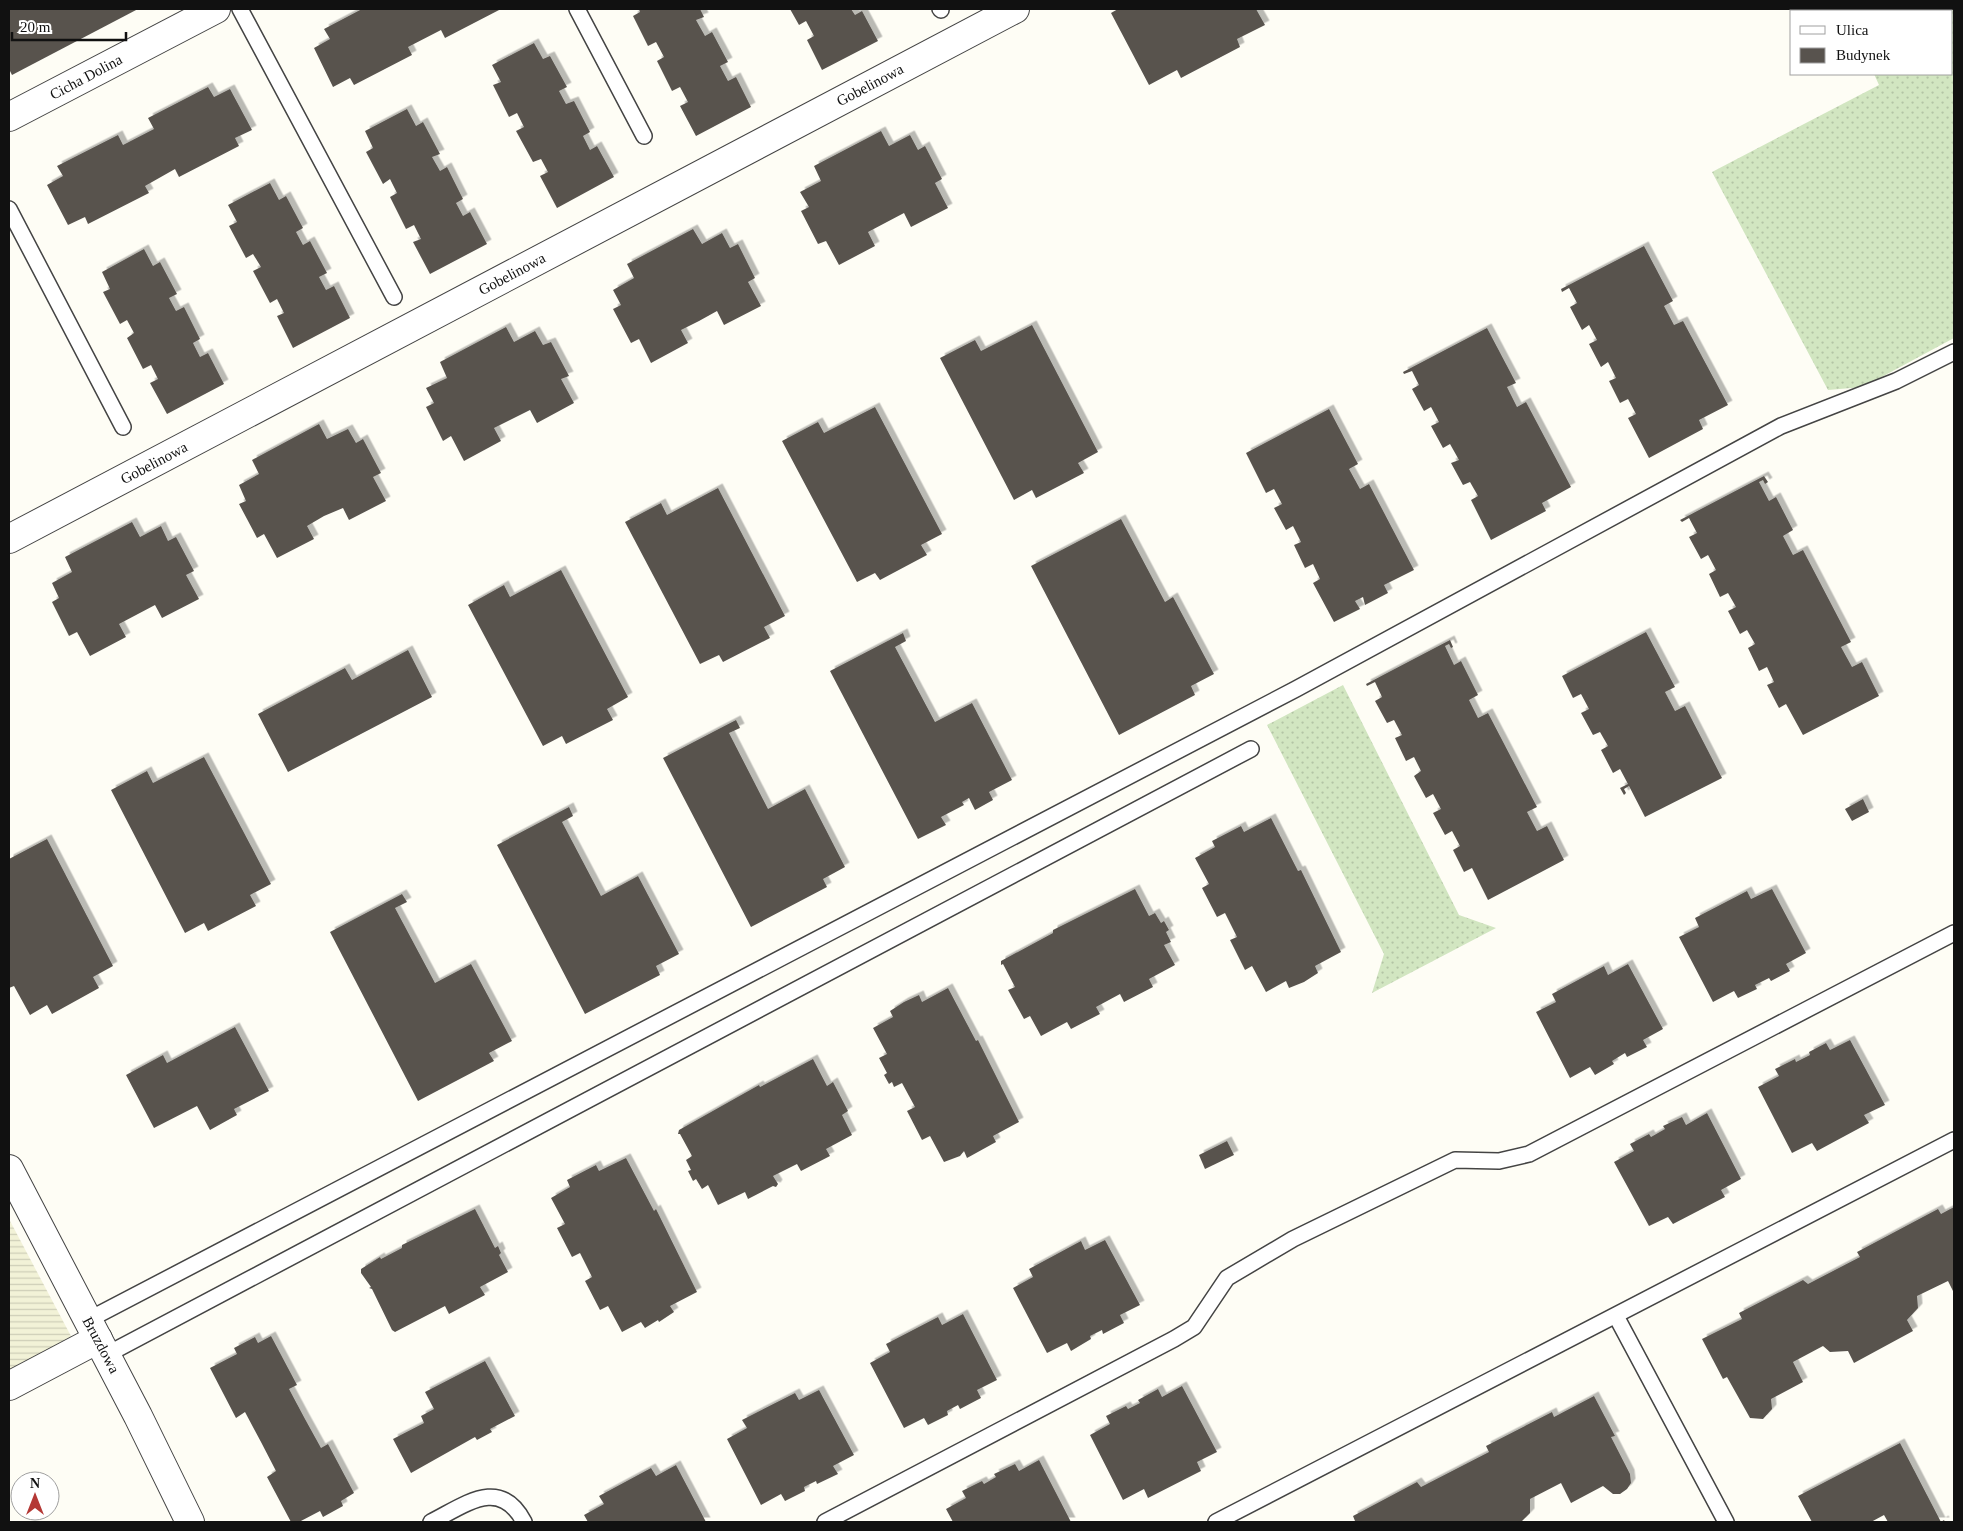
<svg xmlns="http://www.w3.org/2000/svg" width="1963" height="1531" font-family="Georgia,serif">
<style>
.farmland{fill:url(#farmland-rules)}
.grass{fill:url(#grass-dots)}
.building{fill:#58534e;filter:url(#shadow)}
.lines{fill:none;stroke-linecap:round;stroke-linejoin:round}
.lane-casing{stroke:#444;stroke-width:18}
.street-casing{stroke:#444;stroke-width:30}
.lane{stroke:#fff;stroke-width:15}
.street{stroke:#fff;stroke-width:28}
.labels{text-anchor:middle;stroke-width:5;stroke-linejoin:round;paint-order:stroke}
.street-label{font-size:15px;fill:#111;stroke:#fff}
</style>
<defs>
<pattern id="farmland-rules" width="6" height="5" patternUnits="userSpaceOnUse" patternTransform="scale(1.25)"><rect width="6" height="5" fill="#f2f2d7"/><path d="M0 2.5h6" fill="none" stroke="#ceceb8"/></pattern>
<pattern id="grass-dots" width="8" height="8" patternUnits="userSpaceOnUse" patternTransform="scale(1.25)"><rect width="8" height="8" fill="#d2e6c1"/><path d="M2 2h.1M6 6h.1" fill="none" stroke="#b3c4a5" stroke-width="1.8" stroke-linecap="round"/></pattern>
<filter id="shadow"><feDropShadow dx="4.5" dy="-4.5" stdDeviation="0" flood-color="#0004"/></filter>
</defs>
<rect width="100%" height="100%" fill="#fefdf5"/>
<polygon class="farmland" points="9,1219 72,1338 9,1370"/>
<g class="grass">
<polygon points="1838,9 1954,9 1954,338 1863,387 1828,390 1712,172 1879,85 1874,74 1952,74 1952,11 1840,11"/>
<polygon points="1343,685 1459,915 1496,928 1372,993 1384,954 1267,725"/>
</g>
<g class="building">
<polygon points="9,9 138,9 12,75 9,69"/>
<polygon points="362,9 501,9 445,38 441,30 408,47 412,55 354,85 350,78 333,87 314,48 330,39 324,29"/>
<polygon points="639,9 700,9 704,17 696,20 705,36 712,32 728,62 720,66 728,81 736,77 751,107 696,136 680,106 688,102 680,87 672,91 657,61 664,57 656,42 648,46 633,16 640,12"/>
<polygon points="790,9 851,9 855,15 862,11 878,41 822,70 807,40 814,36 806,21 799,25"/>
<polygon points="1118,9 1256,9 1265,25 1237,39 1240,47 1181,78 1177,70 1149,85 1111,13"/>
<polygon points="534,43 543,59 550,56 567,87 559,91 566,104 574,101 590,132 583,136 590,150 597,146 614,177 557,208 540,176 548,172 541,159 533,162 516,131 524,127 517,113 509,117 493,85 501,82 492,65"/>
<polygon points="208,87 214,97 230,89 252,130 235,138 239,146 179,177 175,169 145,186 149,193 88,224 85,217 68,225 47,185 63,176 57,166 118,135 123,145 154,129 148,118"/>
<polygon points="407,109 416,126 423,122 440,154 432,157 440,171 447,167 463,199 456,203 463,216 470,212 487,244 430,274 413,242 421,239 414,225 406,229 390,197 397,193 390,179 383,184 366,152 373,148 365,131"/>
<polygon points="881,131 889,146 910,135 918,150 925,146 942,179 935,183 948,208 911,227 904,213 868,232 875,246 839,265 826,241 818,244 801,211 809,207 800,192 821,181 814,166"/>
<polygon points="270,183 279,200 286,196 303,228 296,232 303,245 310,241 327,273 319,277 326,290 334,286 350,318 293,348 277,316 284,313 277,299 270,303 253,271 261,267 253,254 246,258 229,226 237,222 228,205"/>
<polygon points="693,229 702,244 722,233 730,248 738,244 755,278 748,282 761,306 724,325 717,311 699,321 681,330 688,343 651,363 639,339 631,343 613,309 621,305 613,290 634,278 627,264"/>
<polygon points="1644,246 1673,301 1664,306 1674,325 1683,321 1728,405 1699,420 1703,429 1649,458 1628,418 1636,414 1628,399 1620,403 1609,381 1616,378 1608,362 1601,367 1589,344 1597,340 1589,325 1582,330 1570,307 1577,303 1569,288 1562,292 1561,289"/>
<polygon points="144,249 153,266 160,262 177,294 169,298 176,311 184,307 200,339 193,343 200,357 208,353 224,384 167,414 150,383 158,379 151,365 143,369 127,338 134,333 127,320 120,324 103,292 110,289 102,272"/>
<polygon points="1032,325 1098,452 1078,463 1084,473 1036,498 1032,490 1014,500 940,358 975,340 981,351"/>
<polygon points="506,327 514,342 535,331 543,345 551,342 569,376 561,379 574,403 537,423 530,410 494,428 501,441 464,461 451,436 443,441 426,407 434,403 426,388 447,378 440,362"/>
<polygon points="1487,328 1516,383 1507,387 1517,407 1526,402 1571,487 1542,503 1546,511 1491,540 1471,500 1478,496 1470,482 1463,485 1451,463 1459,460 1450,444 1443,448 1431,426 1439,422 1431,407 1424,411 1412,389 1419,385 1412,371 1404,374 1403,372"/>
<polygon points="875,407 942,534 921,545 927,555 880,580 875,573 857,582 782,441 818,422 824,433"/>
<polygon points="1329,409 1358,464 1349,469 1360,489 1369,484 1414,570 1384,585 1388,593 1365,605 1363,597 1355,601 1360,609 1334,622 1313,583 1320,579 1313,564 1305,568 1294,545 1301,542 1293,526 1286,530 1274,508 1282,504 1274,489 1266,493 1246,453"/>
<polygon points="319,424 327,439 348,429 356,443 363,439 381,473 373,477 386,501 349,520 343,508 324,516 307,526 314,539 277,558 264,534 257,538 247,519 239,504 246,501 239,485 259,474 252,460"/>
<polygon points="1764,476 1768,482 1765,484 1763,480 1759,482 1769,501 1776,497 1793,530 1783,536 1793,555 1803,550 1851,642 1841,647 1852,667 1862,662 1879,696 1803,735 1786,704 1779,708 1767,685 1774,682 1767,667 1759,671 1748,648 1755,644 1747,630 1740,634 1728,611 1736,607 1728,593 1720,597 1709,574 1716,570 1708,555 1701,559 1689,537 1697,533 1689,518 1682,522 1680,520"/>
<polygon points="718,488 785,616 764,627 770,638 723,662 719,655 700,664 625,522 661,503 667,515"/>
<polygon points="1121,519 1165,602 1173,597 1214,674 1191,686 1195,695 1119,735 1031,566"/>
<polygon points="132,522 140,537 161,526 168,541 176,537 194,571 186,575 199,599 162,618 155,605 119,624 126,637 90,656 77,632 69,636 52,602 59,598 52,583 72,572 65,557"/>
<polygon points="561,570 628,697 607,709 613,720 566,744 562,736 543,746 468,605 504,585 510,597"/>
<polygon points="1646,632 1675,687 1665,692 1675,711 1685,706 1722,778 1645,817 1629,786 1624,789 1626,793 1624,795 1620,788 1628,784 1620,769 1613,773 1601,750 1608,746 1600,732 1593,735 1581,713 1589,709 1581,694 1573,698 1562,676"/>
<polygon points="903,633 906,641 895,647 935,722 972,703 1012,780 989,792 993,800 975,810 969,798 962,802 964,805 941,817 946,825 918,839 830,671"/>
<polygon points="1450,640 1453,647 1451,648 1449,644 1445,646 1454,665 1461,661 1478,695 1469,700 1478,718 1488,713 1537,807 1527,812 1537,831 1547,826 1564,860 1488,900 1472,868 1464,872 1453,850 1460,846 1452,831 1445,835 1433,813 1441,809 1433,794 1426,798 1414,776 1421,771 1414,757 1406,761 1395,738 1402,735 1394,720 1387,723 1375,701 1382,697 1375,682 1367,686 1366,684"/>
<polygon points="408,650 432,697 288,772 258,714 345,668 352,680"/>
<polygon points="736,720 740,728 729,733 768,809 805,789 845,867 823,879 827,887 751,927 663,758"/>
<polygon points="204,757 271,884 250,895 256,906 208,931 204,923 185,933 111,790 147,771 153,783"/>
<polygon points="1863,799 1869,812 1852,821 1845,809"/>
<polygon points="569,807 573,816 562,822 601,896 638,876 679,954 656,966 660,975 585,1014 497,845"/>
<polygon points="1271,818 1298,871 1301,870 1341,952 1315,966 1318,973 1304,982 1289,988 1286,981 1266,992 1252,966 1245,970 1230,940 1237,937 1225,913 1217,917 1202,888 1209,884 1195,858 1215,847 1212,841 1241,826 1244,832"/>
<polygon points="47,839 113,966 93,977 99,988 52,1014 47,1005 30,1015 14,986 9,988 9,859"/>
<polygon points="1135,889 1149,916 1155,913 1161,923 1164,921 1169,930 1166,932 1171,942 1164,945 1175,965 1149,979 1153,987 1124,1002 1120,994 1096,1007 1100,1014 1071,1029 1067,1022 1041,1036 1030,1016 1024,1019 1008,990 1015,987 1003,964 1001,965 1001,961 1053,933 1053,930"/>
<polygon points="1772,889 1806,953 1786,964 1790,971 1771,981 1769,978 1755,985 1757,989 1738,998 1734,991 1713,1002 1679,937 1699,927 1695,918 1747,891 1751,899"/>
<polygon points="402,894 407,902 395,908 435,983 471,964 512,1041 489,1053 494,1061 418,1101 330,932"/>
<polygon points="1628,964 1663,1029 1643,1040 1647,1047 1627,1057 1625,1053 1612,1061 1614,1064 1595,1075 1590,1067 1570,1078 1536,1012 1556,1002 1552,994 1604,966 1608,975"/>
<polygon points="948,988 976,1041 978,1040 1019,1122 993,1136 996,1142 967,1158 964,1151 960,1156 944,1162 930,1136 922,1140 907,1111 915,1107 902,1083 894,1087 892,1082 889,1084 884,1075 887,1073 879,1058 887,1054 873,1028 893,1017 890,1011 904,1002 919,995 922,1002"/>
<polygon points="235,1027 269,1091 234,1109 237,1115 210,1130 197,1106 154,1128 126,1075 163,1055 167,1063"/>
<polygon points="1850,1040 1885,1105 1864,1115 1869,1123 1817,1151 1812,1143 1792,1153 1758,1087 1779,1076 1775,1069 1795,1059 1796,1062 1810,1055 1809,1052 1826,1043 1830,1050"/>
<polygon points="813,1059 827,1086 833,1082 848,1111 842,1115 852,1135 826,1149 830,1156 801,1171 797,1164 773,1176 778,1184 776,1187 773,1186 748,1199 745,1192 718,1205 708,1185 702,1189 696,1179 693,1181 688,1171 691,1170 686,1160 692,1156 680,1134 678,1134 679,1130 759,1085 760,1087"/>
<polygon points="1707,1113 1741,1179 1721,1190 1725,1197 1673,1224 1668,1217 1649,1226 1614,1162 1634,1151 1630,1144 1649,1134 1651,1137 1665,1129 1663,1126 1682,1117 1686,1125"/>
<polygon points="1227,1141 1234,1155 1205,1169 1199,1155"/>
<polygon points="626,1158 654,1211 656,1209 697,1292 670,1306 674,1312 659,1322 658,1320 645,1328 641,1322 622,1332 608,1306 600,1310 585,1281 592,1277 580,1253 572,1257 557,1228 565,1224 551,1198 570,1187 567,1180 596,1165 599,1171"/>
<polygon points="1954,1207 1954,1293 1948,1281 1917,1296 1918,1308 1907,1320 1913,1331 1854,1363 1848,1351 1830,1352 1823,1346 1793,1362 1803,1382 1771,1399 1772,1409 1763,1419 1750,1418 1727,1377 1723,1379 1702,1339 1742,1319 1739,1313 1803,1280 1808,1284 1860,1257 1857,1252 1938,1209 1941,1214"/>
<polygon points="475,1209 495,1248 498,1246 501,1253 499,1255 508,1272 480,1287 485,1295 449,1314 445,1306 395,1332 392,1330 372,1289 369,1288 371,1287 361,1273 361,1269 380,1257 381,1259 402,1248 402,1245"/>
<polygon points="1105,1240 1140,1305 1120,1315 1124,1323 1103,1334 1102,1330 1090,1336 1091,1339 1071,1351 1067,1343 1047,1353 1013,1288 1033,1277 1029,1269 1081,1241 1085,1250"/>
<polygon points="963,1314 997,1380 977,1390 981,1398 960,1409 958,1405 947,1411 948,1415 928,1425 924,1418 904,1428 870,1363 890,1352 886,1344 938,1317 942,1325"/>
<polygon points="271,1336 297,1385 289,1389 305,1419 321,1448 328,1444 354,1493 341,1501 343,1506 323,1517 320,1511 299,1522 291,1522 267,1477 276,1471 261,1442 245,1412 236,1418 210,1368 237,1354 234,1348 255,1337 258,1343"/>
<polygon points="485,1361 515,1416 490,1429 492,1432 477,1440 475,1437 411,1473 393,1439 424,1423 421,1416 434,1409 425,1392"/>
<polygon points="1182,1386 1217,1452 1197,1462 1201,1471 1148,1498 1144,1489 1123,1500 1090,1435 1110,1424 1106,1416 1126,1406 1128,1409 1140,1403 1138,1400 1158,1389 1162,1397"/>
<polygon points="819,1390 854,1455 833,1466 838,1474 817,1484 816,1481 804,1487 805,1491 785,1501 781,1494 761,1505 727,1439 747,1428 742,1420 795,1393 799,1400"/>
<polygon points="1594,1396 1615,1436 1611,1437 1630,1474 1631,1483 1627,1489 1620,1494 1613,1494 1603,1486 1571,1503 1561,1483 1530,1499 1530,1513 1521,1522 1353,1522 1355,1521 1353,1516 1417,1482 1421,1487 1489,1452 1486,1446 1552,1412 1554,1417"/>
<polygon points="1900,1443 1941,1522 1944,1520 1945,1522 1888,1522 1884,1515 1871,1522 1812,1522 1798,1496"/>
<polygon points="1039,1460 1071,1522 953,1522 946,1509 966,1498 962,1491 982,1481 984,1484 996,1477 994,1474 1015,1464 1019,1471"/>
<polygon points="676,1465 706,1522 588,1522 584,1515 604,1504 599,1496 651,1468 656,1476"/>
</g>
<g class="lines">
<g class="lane-casing">
<g id="lane">
<polyline points="240,9 394,297"/>
<polyline points="577,9 644,136"/>
<polyline points="940,9 941,10"/>
<polyline points="9,209 123,427"/>
<polyline points="1616,1316 1726,1522"/>
<polyline points="88,1320 1296,689 1781,426 1896,381 1954,352"/>
<polyline points="106,1355 1251,749"/>
<path d="M431,1522C465,1505 500,1476 524,1522"/>
<polyline points="825,1522 1174,1339 1194,1327 1227,1278 1293,1239 1455,1160 1499,1161 1529,1154 1954,933"/>
<polyline points="1216,1522 1954,1140"/>
</g>
</g>
<g class="street-casing">
<g id="street">
<polyline points="9,117 216,9"/>
<polyline points="9,539 1015,9"/>
<polyline points="9,1169 138,1416 190,1522"/>
<polyline points="9,1386 98,1339"/>
</g>
</g>
<use href="#lane" class="lane"/>
<use href="#street" class="street"/>
</g>
<g class="labels">
<g class="street-label">
<text transform="translate(86 77) rotate(-28)" y="5">Cicha Dolina</text>
<text transform="translate(870 85) rotate(-28)" y="5">Gobelinowa</text>
<text transform="translate(512 274) rotate(-28)" y="5">Gobelinowa</text>
<text transform="translate(154 463) rotate(-28)" y="5">Gobelinowa</text>
<text transform="translate(101 1345) rotate(62)" y="5">Bruzdowa</text>
</g>
</g>
<rect width="1963" height="1531" fill="none" stroke="#111111" stroke-width="20"/>
<rect x="1790" y="10" width="162" height="65" fill="#ffffff" stroke="#a0a0a0"/>
<rect x="1800" y="26" width="25" height="8" fill="#ffffff" stroke="#a0a0a0"/>
<text x="1836" y="35" font-size="15" fill="#111111">Ulica</text>
<rect x="1800" y="48" width="25" height="15" fill="#58534e" stroke="#a0a0a0"/>
<text x="1836" y="60" font-size="15" fill="#111111">Budynek</text>
<g transform="translate(35 1496)"><circle r="24" fill="#ffffff" stroke="#a0a0a0"/>
<path d="M0-4L9 19L0 12L-9 19Z" fill="#b43835"/>
<text y="-8" font-size="14" font-weight="bold" text-anchor="middle" fill="#111111">N</text>
</g>
<path d="M12 32v8h114v-8" fill="none" stroke="#111111" stroke-width="2.5"/>
<text x="20" y="32" font-size="15" fill="#111111" stroke="#ffffff" stroke-width="4" paint-order="stroke">20 m</text>
</svg>
